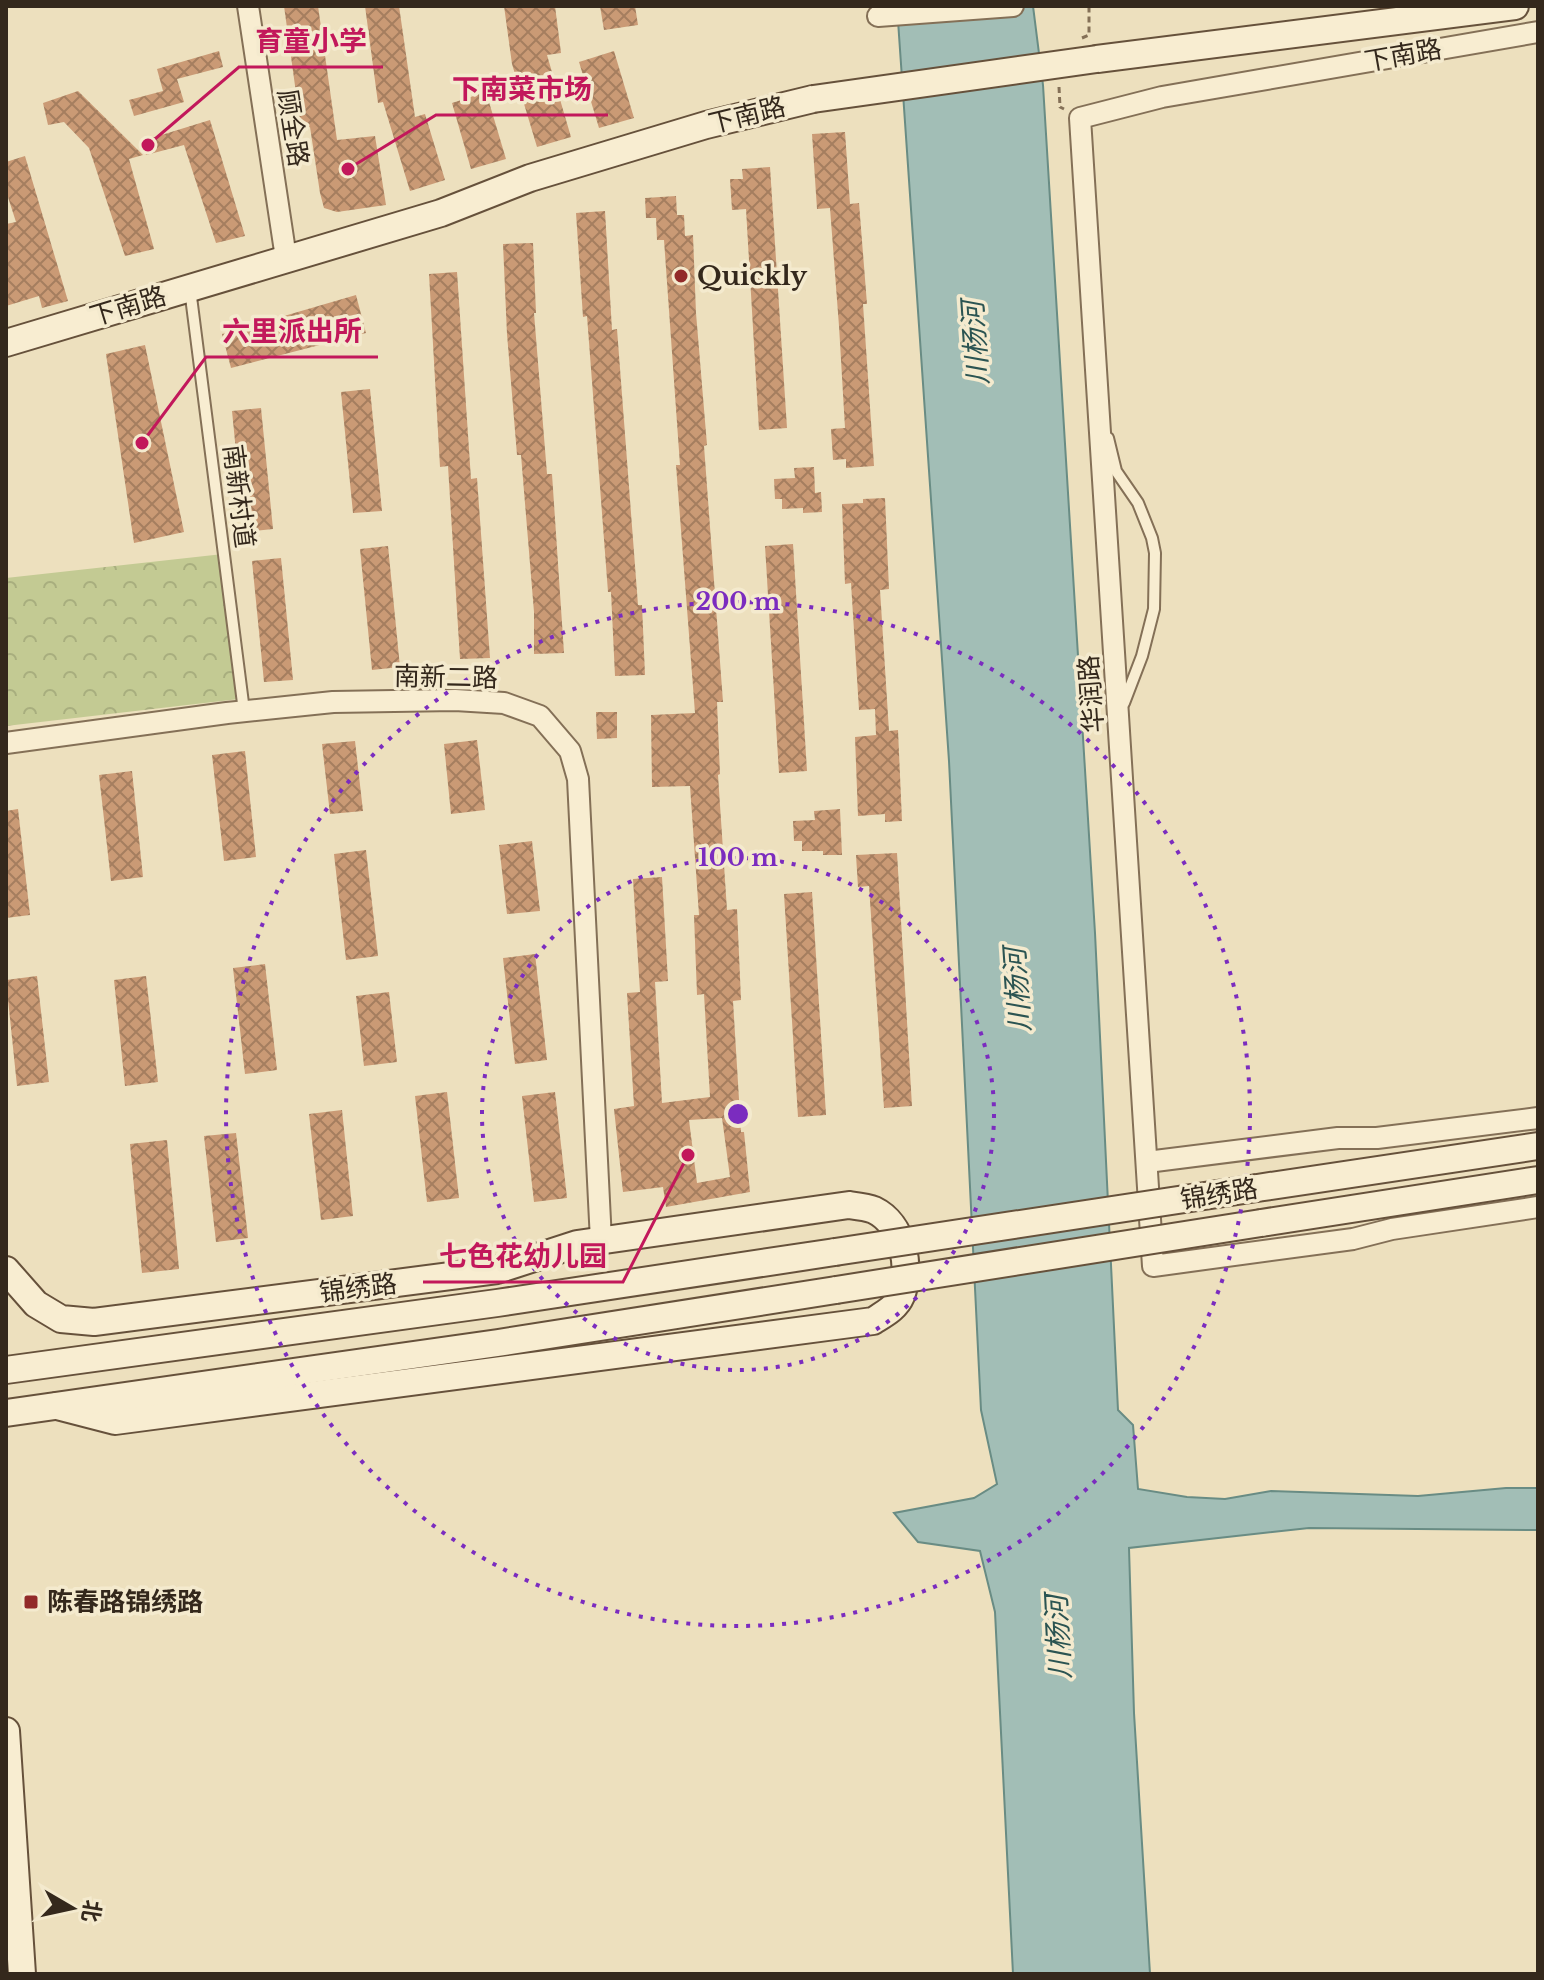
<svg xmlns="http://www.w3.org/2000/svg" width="1544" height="1980" font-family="'Libre Baskerville','Noto Sans SC',serif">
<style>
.forest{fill:url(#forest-crowns)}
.water{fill:#a2beb6;stroke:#698c84;stroke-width:2}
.building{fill:url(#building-cross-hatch);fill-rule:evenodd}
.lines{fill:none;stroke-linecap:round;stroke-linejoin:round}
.lane-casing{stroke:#847057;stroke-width:14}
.street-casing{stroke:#847057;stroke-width:24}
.secondary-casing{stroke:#66513b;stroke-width:30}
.path{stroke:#847057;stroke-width:3;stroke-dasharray:6 4;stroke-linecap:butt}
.lane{stroke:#f8edd1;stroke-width:10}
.street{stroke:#f8edd1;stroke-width:20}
.secondary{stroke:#f8edd1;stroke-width:26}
.secondary-bridge-casing{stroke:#66513b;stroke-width:30;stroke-linecap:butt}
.secondary-bridge{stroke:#f8edd1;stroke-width:26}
.ring{fill:none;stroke:#7b2cbf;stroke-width:4;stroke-dasharray:4 8}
.poi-dot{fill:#922a29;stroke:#f4eace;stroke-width:3}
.labels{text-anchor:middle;stroke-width:7;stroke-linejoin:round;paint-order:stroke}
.street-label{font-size:26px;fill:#34281c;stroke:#f4eace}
.poi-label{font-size:26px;font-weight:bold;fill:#34281c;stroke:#f4eace;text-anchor:start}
.water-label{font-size:28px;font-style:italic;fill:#2b5452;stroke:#f4eace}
.centre{fill:#7b2cbf;stroke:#f4eace;stroke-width:4}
.ring-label{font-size:24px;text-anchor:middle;font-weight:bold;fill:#7b2cbf;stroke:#f4eace;stroke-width:7;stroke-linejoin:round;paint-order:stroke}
.leader{fill:none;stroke:#c2185b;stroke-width:3}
.callout-dot{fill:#c2185b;stroke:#f4eace;stroke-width:3}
.callout-label{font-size:28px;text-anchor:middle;font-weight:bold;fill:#c2185b;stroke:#f4eace;stroke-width:7;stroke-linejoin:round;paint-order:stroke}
</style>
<defs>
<pattern id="forest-crowns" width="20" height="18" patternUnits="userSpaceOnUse" patternTransform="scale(2)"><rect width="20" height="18" fill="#c3ca93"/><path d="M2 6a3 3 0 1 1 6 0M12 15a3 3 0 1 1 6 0" fill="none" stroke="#a8ae7e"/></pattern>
<pattern id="building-cross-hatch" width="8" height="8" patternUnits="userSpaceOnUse" patternTransform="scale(2)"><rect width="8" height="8" fill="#ca9a75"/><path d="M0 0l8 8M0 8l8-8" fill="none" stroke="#a57e5f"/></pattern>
</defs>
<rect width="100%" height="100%" fill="#ede0be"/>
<polygon class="forest" points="223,554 239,699 6,726 6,578"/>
<polygon class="water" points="897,6 1033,6 1043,85 1095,933 1118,1410 1133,1425 1138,1489 1187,1497 1225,1499 1271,1491 1418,1496 1506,1488 1538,1488 1538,1530 1309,1528 1129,1548 1134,1713 1150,1974 1013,1974 995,1612 980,1551 918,1542 894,1513 974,1498 997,1484 981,1410 949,761"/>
<g class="building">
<polygon points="284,6 318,6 337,140 375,136 386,205 337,212 324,208 320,193 310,127 301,129"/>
<polygon points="365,6 399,6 415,117 425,114 445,180 410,191 383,102 378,103"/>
<polygon points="504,6 555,6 561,53 547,55 571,137 537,147 512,64"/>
<polygon points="600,6 635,6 638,25 604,30"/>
<polygon points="219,51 223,67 177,79 184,102 134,116 129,100 163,91 157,69"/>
<polygon points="614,51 634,118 599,128 579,62"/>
<polygon points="78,91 143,155 129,159 154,249 125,256 89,148 64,122 48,125 43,103"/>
<polygon points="486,92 506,159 471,169 452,103"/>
<polygon points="210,120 245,236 216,243 184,145 146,155 142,141"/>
<polygon points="845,132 850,204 859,203 867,304 863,304 874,466 846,468 846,459 833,460 831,429 845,428 839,326 830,208 817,209 812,134"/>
<polygon points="25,156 68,301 42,308 39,296 6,306 6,224 16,222 6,191 6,162"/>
<polygon points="770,167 787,428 759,430 746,209 732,210 730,179 743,179 742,169"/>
<path d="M676,196L677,215H684L685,236L693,235L696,313L707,445L704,446L723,702H717L720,774L718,775L727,910L737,909L741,1000L733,1001L741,1132H744L750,1192L666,1207L663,1187L623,1192L614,1109L634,1106L627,993L640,992L633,879L662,877L668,981L655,982L662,1103L710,1097L704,994L697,995L694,915H699L690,786L652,787L651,715L695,713L676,465H680L664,240H657L656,218H646L645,198ZM722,1118L730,1177L697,1183L689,1120Z"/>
<polygon points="605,211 612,330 617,329 638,605 642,605 645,675 615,676 611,592 608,592 587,316 583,317 576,213"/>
<polygon points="533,243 536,313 534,313 547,474 552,474 564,653 534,654 534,612 521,455 517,455 507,334 503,244"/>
<polygon points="457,272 471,479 477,478 490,658 460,659 448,466 440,467 429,274"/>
<polygon points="356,295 366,333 231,368 222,334"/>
<polygon points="145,345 184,532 134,543 106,354"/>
<polygon points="370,389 382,511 353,513 341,392"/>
<polygon points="261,408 273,529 244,532 232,411"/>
<polygon points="814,467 815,493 821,492 822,512 803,513 803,508 782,509 782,499 775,499 774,479 795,478 794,468"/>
<polygon points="885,498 889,589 880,590 889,731 898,730 902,821 885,822 885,814 858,816 855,737 876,735 875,709 859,710 851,583 845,584 842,504 863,503 863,499"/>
<polygon points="793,544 807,771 779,773 765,546"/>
<polygon points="388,546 400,667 372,670 360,549"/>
<polygon points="281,558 293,680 264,682 252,561"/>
<polygon points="596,712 617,712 617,738 597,739"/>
<polygon points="477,740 485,810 451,814 444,744"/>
<polygon points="355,741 363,811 330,814 322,744"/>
<polygon points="245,751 256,857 224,861 212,755"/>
<polygon points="132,771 143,877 111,881 99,775"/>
<polygon points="18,809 30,915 6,918 6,811"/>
<polygon points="840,809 842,855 823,855 823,851 802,851 802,841 794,841 793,821 815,820 814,811"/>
<polygon points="532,841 540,911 507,914 499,845"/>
<polygon points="366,850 378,956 346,960 334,854"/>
<polygon points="897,853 912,1106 884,1108 869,886 858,887 856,855"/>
<polygon points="812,892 826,1115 798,1117 784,894"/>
<polygon points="535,954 547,1060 515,1064 503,958"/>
<polygon points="265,964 277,1070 245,1074 233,968"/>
<polygon points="37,976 49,1082 17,1086 6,980"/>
<polygon points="146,976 158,1082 125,1086 114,980"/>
<polygon points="389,992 397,1062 364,1066 356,996"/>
<polygon points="447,1092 459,1198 427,1202 415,1096"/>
<polygon points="555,1092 567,1198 534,1202 522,1096"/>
<polygon points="342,1110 353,1216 321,1220 309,1114"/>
<polygon points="236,1133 248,1238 216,1242 204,1136"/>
<polygon points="167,1140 179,1269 142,1273 130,1144"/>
</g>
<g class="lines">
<g class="lane-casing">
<g id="lane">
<polyline points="190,289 244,711"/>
<polyline points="1108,438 1116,471 1138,503 1152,538 1155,553 1154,609 1142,656 1124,703"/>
</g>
</g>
<g class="street-casing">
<g id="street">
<polyline points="248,6 286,258"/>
<polyline points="878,16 1013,6"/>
<polyline points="1538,32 1162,97 1080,118 1153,1266 1353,1239 1392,1229 1538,1207"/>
<polyline points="6,743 227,713 333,702 455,700 504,703 540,716 570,751 578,779 601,1241"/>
<polyline points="1147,1162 1338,1138 1377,1138 1538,1118"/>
</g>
</g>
<g class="secondary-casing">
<g id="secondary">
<polyline points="1097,59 1515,6"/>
<polyline points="6,343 441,213 530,178 706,125 813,99"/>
<polyline points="1257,1188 1538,1146"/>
<polyline points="1261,1223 1538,1180"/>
<path d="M6,1270L36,1304L61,1319L94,1322L497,1270L577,1244L849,1205C857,1206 867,1207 874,1210C903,1224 912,1268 901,1296C896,1308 884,1314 873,1321L115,1421L57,1406"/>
<polyline points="6,1370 497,1303 835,1252"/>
<polyline points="6,1413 498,1343 836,1290"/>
<polyline points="6,1731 22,1974"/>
</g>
</g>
<g class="path">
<polyline points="1082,38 1089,35 1089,6"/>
<polyline points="1059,87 1060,107 1064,109"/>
</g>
<use href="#lane" class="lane"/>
<use href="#street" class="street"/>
<use href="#secondary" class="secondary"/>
<g class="secondary-bridge-casing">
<g id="secondary-bridge">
<polyline points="813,99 1097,59"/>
<polyline points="835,1252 1257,1188"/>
<polyline points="836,1290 1261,1223"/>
</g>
</g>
<use href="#secondary-bridge" class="secondary-bridge"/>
</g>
<g class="ring">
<circle cx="738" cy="1114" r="256"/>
<circle cx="738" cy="1114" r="512"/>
</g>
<g class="poi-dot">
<circle cx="681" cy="276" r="8"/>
<rect x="23" y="1594" width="16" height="16" rx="4"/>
</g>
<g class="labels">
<g class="street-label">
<text transform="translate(1403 55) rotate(-10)" y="9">下南路</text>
<text transform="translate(747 115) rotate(-14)" y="9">下南路</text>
<text transform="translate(293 128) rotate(81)" y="9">顾全路</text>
<text transform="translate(128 306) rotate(-17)" y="9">下南路</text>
<text transform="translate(239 496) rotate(83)" y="9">南新村道</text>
<text transform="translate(446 677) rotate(1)" y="9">南新二路</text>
<text transform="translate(1091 694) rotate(-94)" y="9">华润路</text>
<text transform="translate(1219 1194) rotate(-9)" y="9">锦绣路</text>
<text transform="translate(358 1288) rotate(-7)" y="9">锦绣路</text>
</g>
<g class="poi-label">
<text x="697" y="285">Quickly</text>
<text x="47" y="1611">陈春路锦绣路</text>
</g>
<g class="water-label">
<text transform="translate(975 343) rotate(-94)" y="10">川杨河</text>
<text transform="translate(1017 990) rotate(-94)" y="10">川杨河</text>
<text transform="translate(1058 1637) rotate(-93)" y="10">川杨河</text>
</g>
</g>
<circle cx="738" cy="1114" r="12" class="centre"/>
<g class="ring-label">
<text x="738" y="610">200 m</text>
<text x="738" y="866">100 m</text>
</g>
<path class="leader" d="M148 145L239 67H383M348 169L436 115H608M142 443L206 357H378M688 1155L623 1282H423"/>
<g class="callout-dot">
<circle cx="148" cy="145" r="8"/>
<circle cx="348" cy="169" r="8"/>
<circle cx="142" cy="443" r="8"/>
<circle cx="688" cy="1155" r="8"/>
</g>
<g class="callout-label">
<text x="311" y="51">育童小学</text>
<text x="522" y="99">下南菜市场</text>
<text x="292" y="341">六里派出所</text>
<text x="523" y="1266">七色花幼儿园</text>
</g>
<rect width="1544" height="1980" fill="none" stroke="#34281c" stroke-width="16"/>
<g transform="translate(72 1908) rotate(99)" stroke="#f4eace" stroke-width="6" paint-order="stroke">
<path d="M0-6L14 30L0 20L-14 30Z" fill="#34281c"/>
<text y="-12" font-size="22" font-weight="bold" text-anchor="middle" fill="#34281c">北</text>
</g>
</svg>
